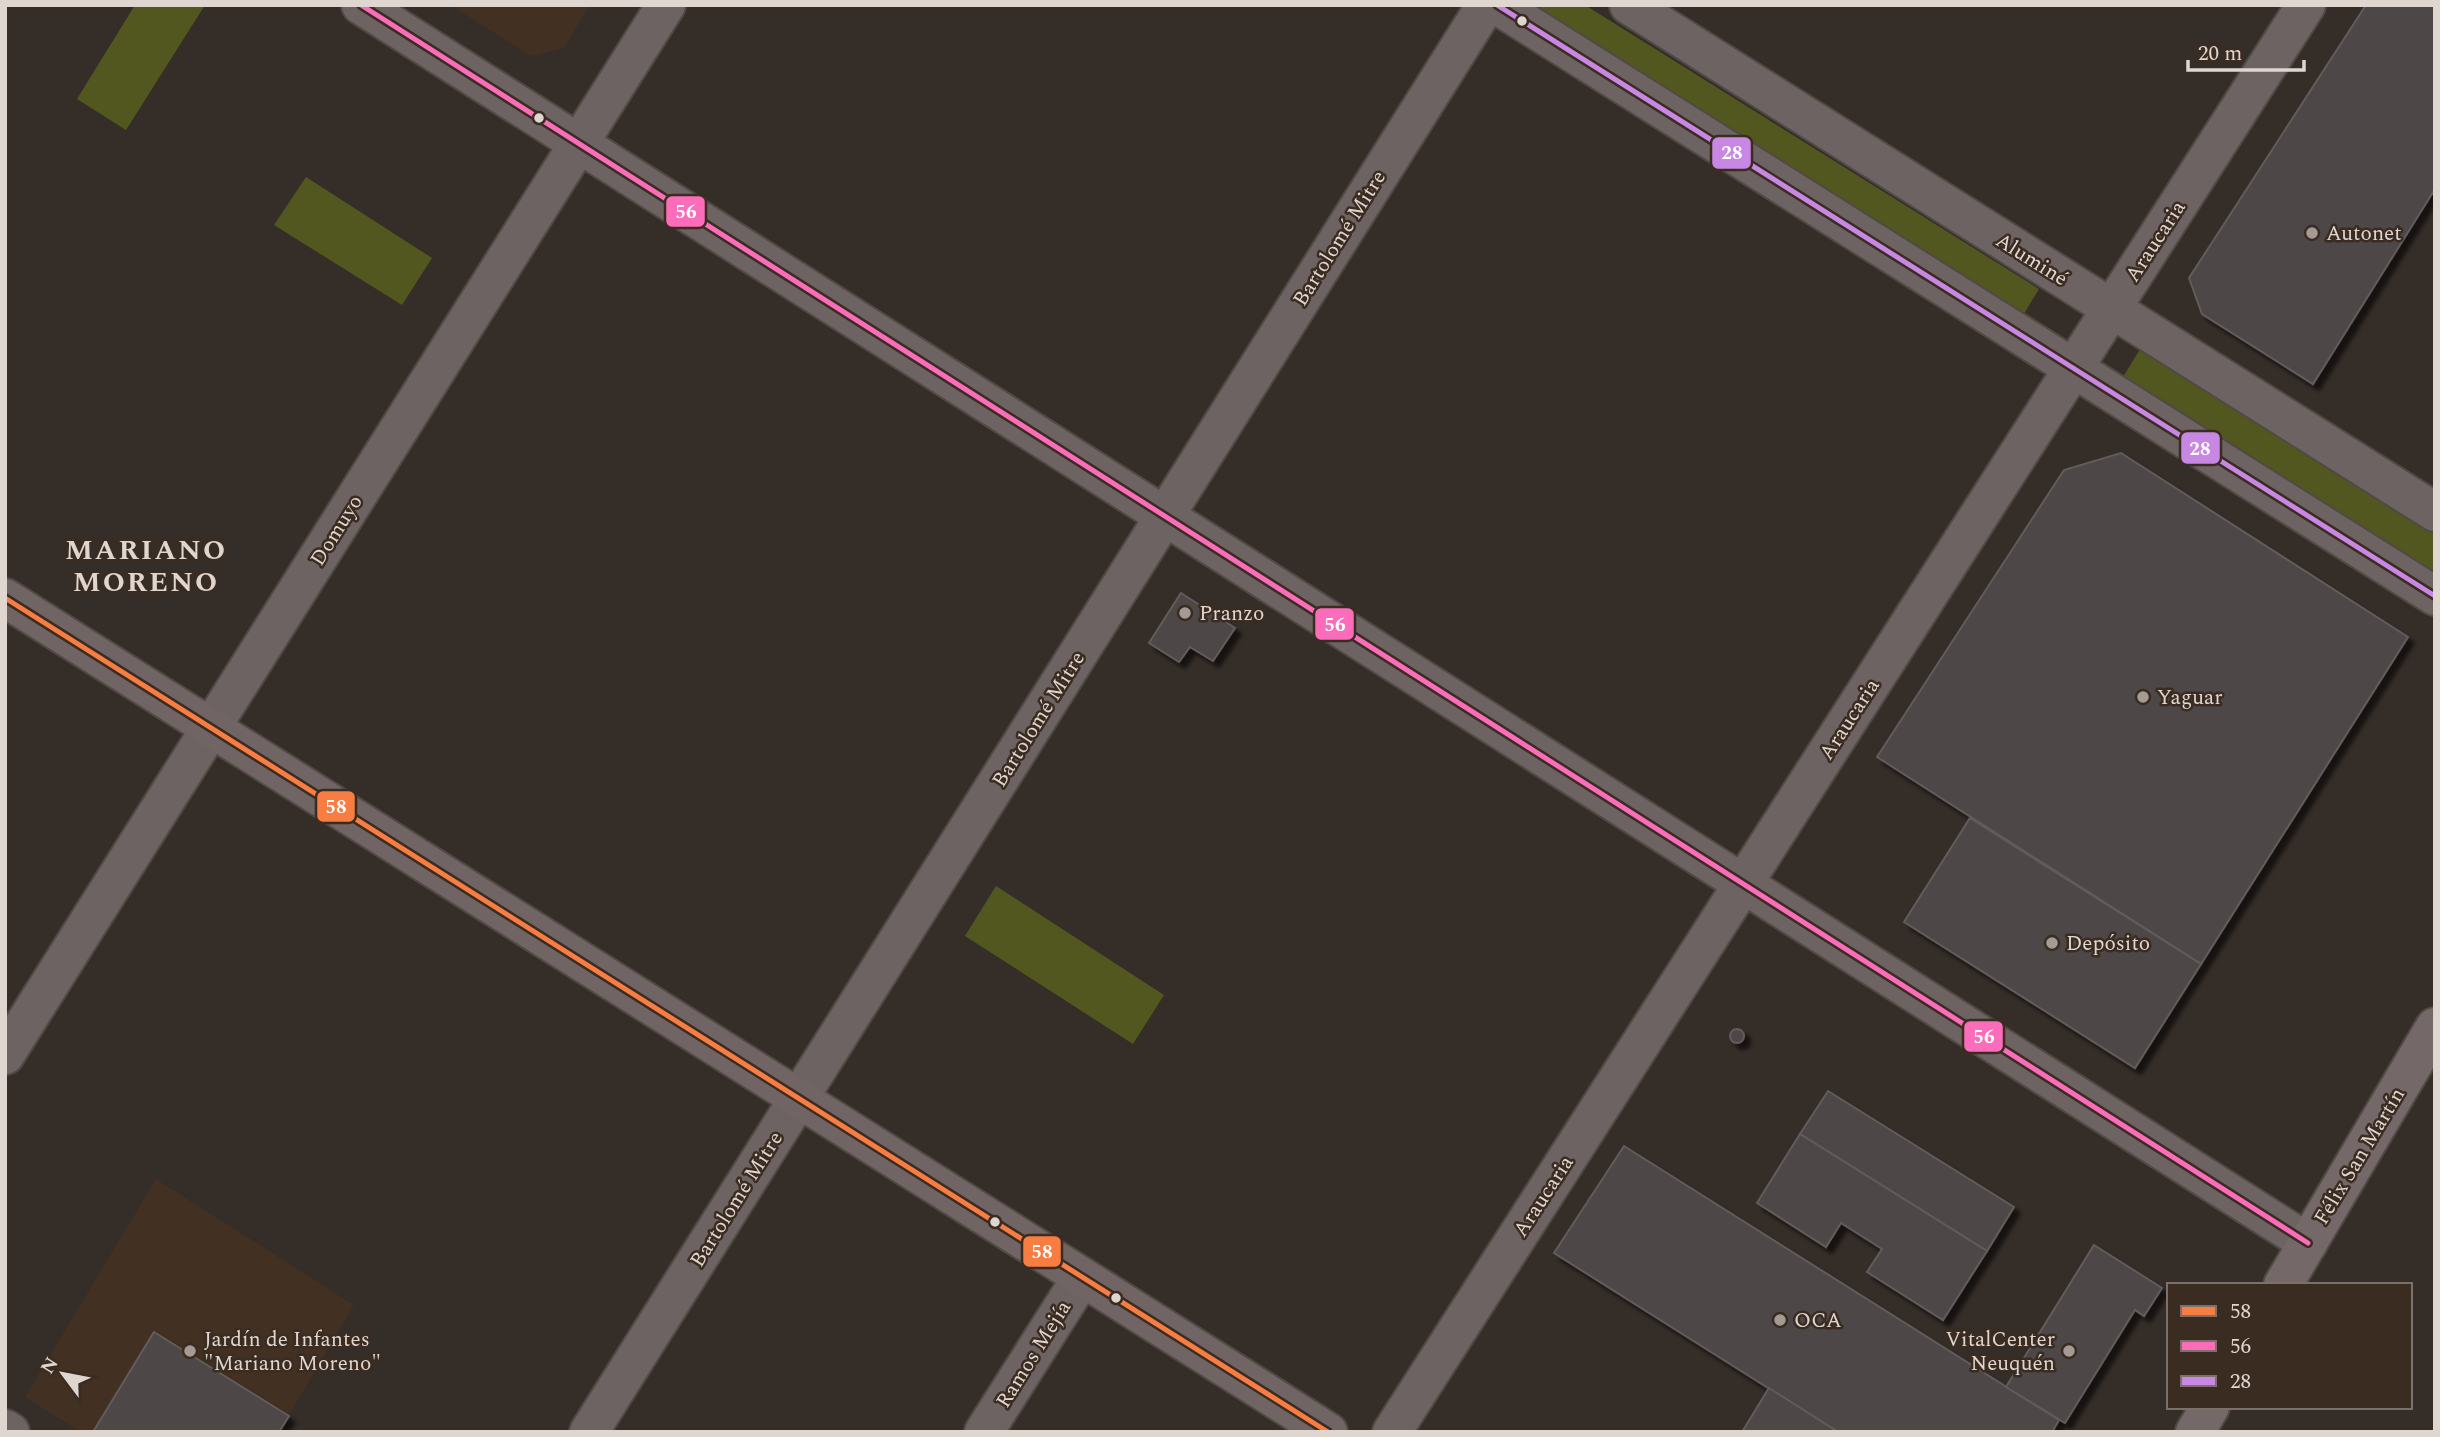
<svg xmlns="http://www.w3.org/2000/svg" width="2440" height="1437" font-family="Spectral,serif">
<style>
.built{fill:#423023}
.green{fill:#525720}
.building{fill:#4e4746;stroke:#625b5b;stroke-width:2;filter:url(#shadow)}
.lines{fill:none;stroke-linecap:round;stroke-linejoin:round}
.street-casing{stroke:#504944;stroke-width:42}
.secondary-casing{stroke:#504944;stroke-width:42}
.highway-casing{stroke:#504944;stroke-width:42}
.street{stroke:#6d6363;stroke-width:38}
.secondary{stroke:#706464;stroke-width:38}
.highway{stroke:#746868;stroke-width:38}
.bus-1-casing{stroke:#3b2c22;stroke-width:10}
.bus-2-casing{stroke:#3b2c22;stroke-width:10}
.bus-3-casing{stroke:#3b2c22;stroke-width:10}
.bus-1{stroke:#f77d43;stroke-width:5}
.bus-2{stroke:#fb6dba;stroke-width:5}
.bus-3{stroke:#c787e3;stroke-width:5}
.bus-dot{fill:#e0d6d0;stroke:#3b2c22;stroke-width:2.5}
.poi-dot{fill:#a49b95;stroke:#3b2c22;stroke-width:2.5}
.labels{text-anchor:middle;stroke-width:5;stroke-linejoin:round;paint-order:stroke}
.poi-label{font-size:21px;fill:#e0d6d0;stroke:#3b2c22;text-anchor:start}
.street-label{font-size:21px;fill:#e0d6d0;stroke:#3b2c22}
.district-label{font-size:28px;font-weight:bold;letter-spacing:2px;fill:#e0d6d0;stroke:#3b2c22}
.line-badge{stroke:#3b2c22;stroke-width:2.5}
.badge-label{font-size:19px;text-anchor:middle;font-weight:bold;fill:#fff}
</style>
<defs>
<filter id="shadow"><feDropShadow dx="6" dy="6" stdDeviation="2" flood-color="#0009"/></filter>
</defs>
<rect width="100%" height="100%" fill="#352d28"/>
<g class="built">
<polygon points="450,5 590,5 564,48 531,56"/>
<polygon points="156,1179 354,1305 279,1432 81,1432 25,1397"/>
</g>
<g class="green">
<polygon points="135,5 205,5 126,130 77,99"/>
<polygon points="1542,5 1585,5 2039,289 2022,317 1537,14"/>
<polygon points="306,177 432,258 402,305 274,225"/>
<polygon points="2142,346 2435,533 2435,576 2123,377"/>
<polygon points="996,886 1164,995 1133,1044 965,936"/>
</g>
<g class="building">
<polygon points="2366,5 2435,5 2435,189 2313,384 2202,314 2189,278"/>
<polygon points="2121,453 2408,637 2201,964 1877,757 2064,470"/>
<polygon points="1181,593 1235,628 1213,661 1190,647 1179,662 1149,643"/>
<polygon points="1970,818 2201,964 2135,1068 1904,922"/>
<circle cx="1737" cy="1036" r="7"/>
<polygon points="1828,1091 2014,1207 1987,1251 1800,1134"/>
<polygon points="1800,1134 1987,1251 1943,1320 1867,1272 1882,1249 1841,1223 1826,1247 1757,1203"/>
<polygon points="1624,1146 2059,1420 2052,1432 1838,1432 1554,1253"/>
<polygon points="2094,1245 2162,1288 2144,1316 2135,1310 2065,1423 2006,1387"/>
<polygon points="154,1332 289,1416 279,1432 93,1432"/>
<polygon points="1769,1388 1838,1432 1742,1432"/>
</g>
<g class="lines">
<g class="street-casing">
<g id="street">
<polyline points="361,5 2308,1243"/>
<polyline points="1497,5 2435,596"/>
<polyline points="1629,5 2435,512"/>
<polyline points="5,1055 666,5"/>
<polyline points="5,1429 10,1432"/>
<polyline points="589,1432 1486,5"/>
<polyline points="984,1432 1082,1277"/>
<polyline points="1392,1432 2306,5"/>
</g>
</g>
<g class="secondary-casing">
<polyline id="secondary" points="5,598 1328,1432"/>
</g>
<g class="highway-casing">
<g id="highway">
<polyline points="2283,1285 2435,1027"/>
<polyline points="2195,1432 2210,1407"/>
</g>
</g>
<use href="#street" class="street"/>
<use href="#secondary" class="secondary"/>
<use href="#highway" class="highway"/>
<g class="bus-1-casing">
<polyline id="bus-1" points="5,598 1328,1432"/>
</g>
<g class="bus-2-casing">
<polyline id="bus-2" points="361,5 2308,1243"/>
</g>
<g class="bus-3-casing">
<polyline id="bus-3" points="1497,5 2435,596"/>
</g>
<use href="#bus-1" class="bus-1"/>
<use href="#bus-2" class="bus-2"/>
<use href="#bus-3" class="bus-3"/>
</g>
<g class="bus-dot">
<circle cx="1522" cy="21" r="6"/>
<circle cx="539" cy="118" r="6"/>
<circle cx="995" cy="1222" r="6"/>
<circle cx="1116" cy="1298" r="6"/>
</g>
<g class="poi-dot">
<circle cx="2312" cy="233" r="7"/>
<circle cx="1185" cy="613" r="7"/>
<circle cx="2143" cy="697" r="7"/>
<circle cx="2052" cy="943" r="7"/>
<circle cx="1780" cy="1320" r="7"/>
<circle cx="190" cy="1351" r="7"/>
<circle cx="2069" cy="1351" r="7"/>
</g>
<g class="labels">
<g class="poi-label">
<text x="2326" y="240">Autonet</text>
<text x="1199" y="620">Pranzo</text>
<text x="2157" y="704">Yaguar</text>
<text x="2066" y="950">Depósito</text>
<text x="1794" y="1327">OCA</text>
<text x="204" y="1346">Jardín de Infantes<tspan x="204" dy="24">"Mariano Moreno"</tspan></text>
<text x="2055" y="1346" text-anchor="end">VitalCenter<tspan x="2055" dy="24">Neuquén</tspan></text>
</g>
<g class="street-label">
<text transform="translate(1339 238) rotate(-58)" y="7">Bartolomé Mitre</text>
<text transform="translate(2155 241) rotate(-57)" y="7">Araucaria</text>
<text transform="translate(2032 259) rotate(32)" y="7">Aluminé</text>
<text transform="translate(336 530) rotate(-58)" y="7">Domuyo</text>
<text transform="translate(1038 719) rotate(-58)" y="7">Bartolomé Mitre</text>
<text transform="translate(1849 719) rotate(-57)" y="7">Araucaria</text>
<text transform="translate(2359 1156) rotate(-59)" y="7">Félix San Martín</text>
<text transform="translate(1543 1196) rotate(-57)" y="7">Araucaria</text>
<text transform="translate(736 1199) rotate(-58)" y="7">Bartolomé Mitre</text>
<text transform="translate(1033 1354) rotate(-58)" y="7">Ramos Mejía</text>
</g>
<g class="district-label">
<text x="146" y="559">MARIANO<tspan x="146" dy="32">MORENO</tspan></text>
</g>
</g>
<g class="line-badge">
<rect x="1711" y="136" width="41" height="34" rx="7" fill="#c787e3"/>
<rect x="665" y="195" width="41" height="33" rx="7" fill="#fb6dba"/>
<rect x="2180" y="431" width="41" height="34" rx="7" fill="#c787e3"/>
<rect x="1314" y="607" width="41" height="34" rx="7" fill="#fb6dba"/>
<rect x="316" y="790" width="40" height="33" rx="7" fill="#f77d43"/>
<rect x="1963" y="1020" width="41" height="33" rx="7" fill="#fb6dba"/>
<rect x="1022" y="1235" width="40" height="33" rx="7" fill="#f77d43"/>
</g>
<g class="badge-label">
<text x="1732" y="159">28</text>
<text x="686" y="218">56</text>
<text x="2200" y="455">28</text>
<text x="1335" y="631">56</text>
<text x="336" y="813">58</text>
<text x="1984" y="1043">56</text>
<text x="1042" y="1258">58</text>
</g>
<rect width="2440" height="1437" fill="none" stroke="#e0d6d0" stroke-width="14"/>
<rect x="2167" y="1283" width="245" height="126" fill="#3b2c22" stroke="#7d7068" stroke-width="2"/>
<rect x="2181" y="1306" width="35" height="10" fill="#f77d43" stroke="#7d7068" stroke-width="2"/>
<text x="2230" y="1318" font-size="21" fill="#e0d6d0">58</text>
<rect x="2181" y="1341" width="35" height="10" fill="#fb6dba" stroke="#7d7068" stroke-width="2"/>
<text x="2230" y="1353" font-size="21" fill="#e0d6d0">56</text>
<rect x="2181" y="1376" width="35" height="10" fill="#c787e3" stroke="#7d7068" stroke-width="2"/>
<text x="2230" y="1388" font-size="21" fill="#e0d6d0">28</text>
<g transform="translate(63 1374) rotate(302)" stroke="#3b2c22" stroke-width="5" paint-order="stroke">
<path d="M0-5L12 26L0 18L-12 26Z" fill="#e0d6d0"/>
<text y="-10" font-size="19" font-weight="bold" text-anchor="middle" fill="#e0d6d0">N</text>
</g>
<path d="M2188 60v10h116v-10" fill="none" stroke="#e0d6d0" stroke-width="3.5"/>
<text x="2198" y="60" font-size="21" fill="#e0d6d0" stroke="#3b2c22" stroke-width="5" paint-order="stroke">20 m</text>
</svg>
